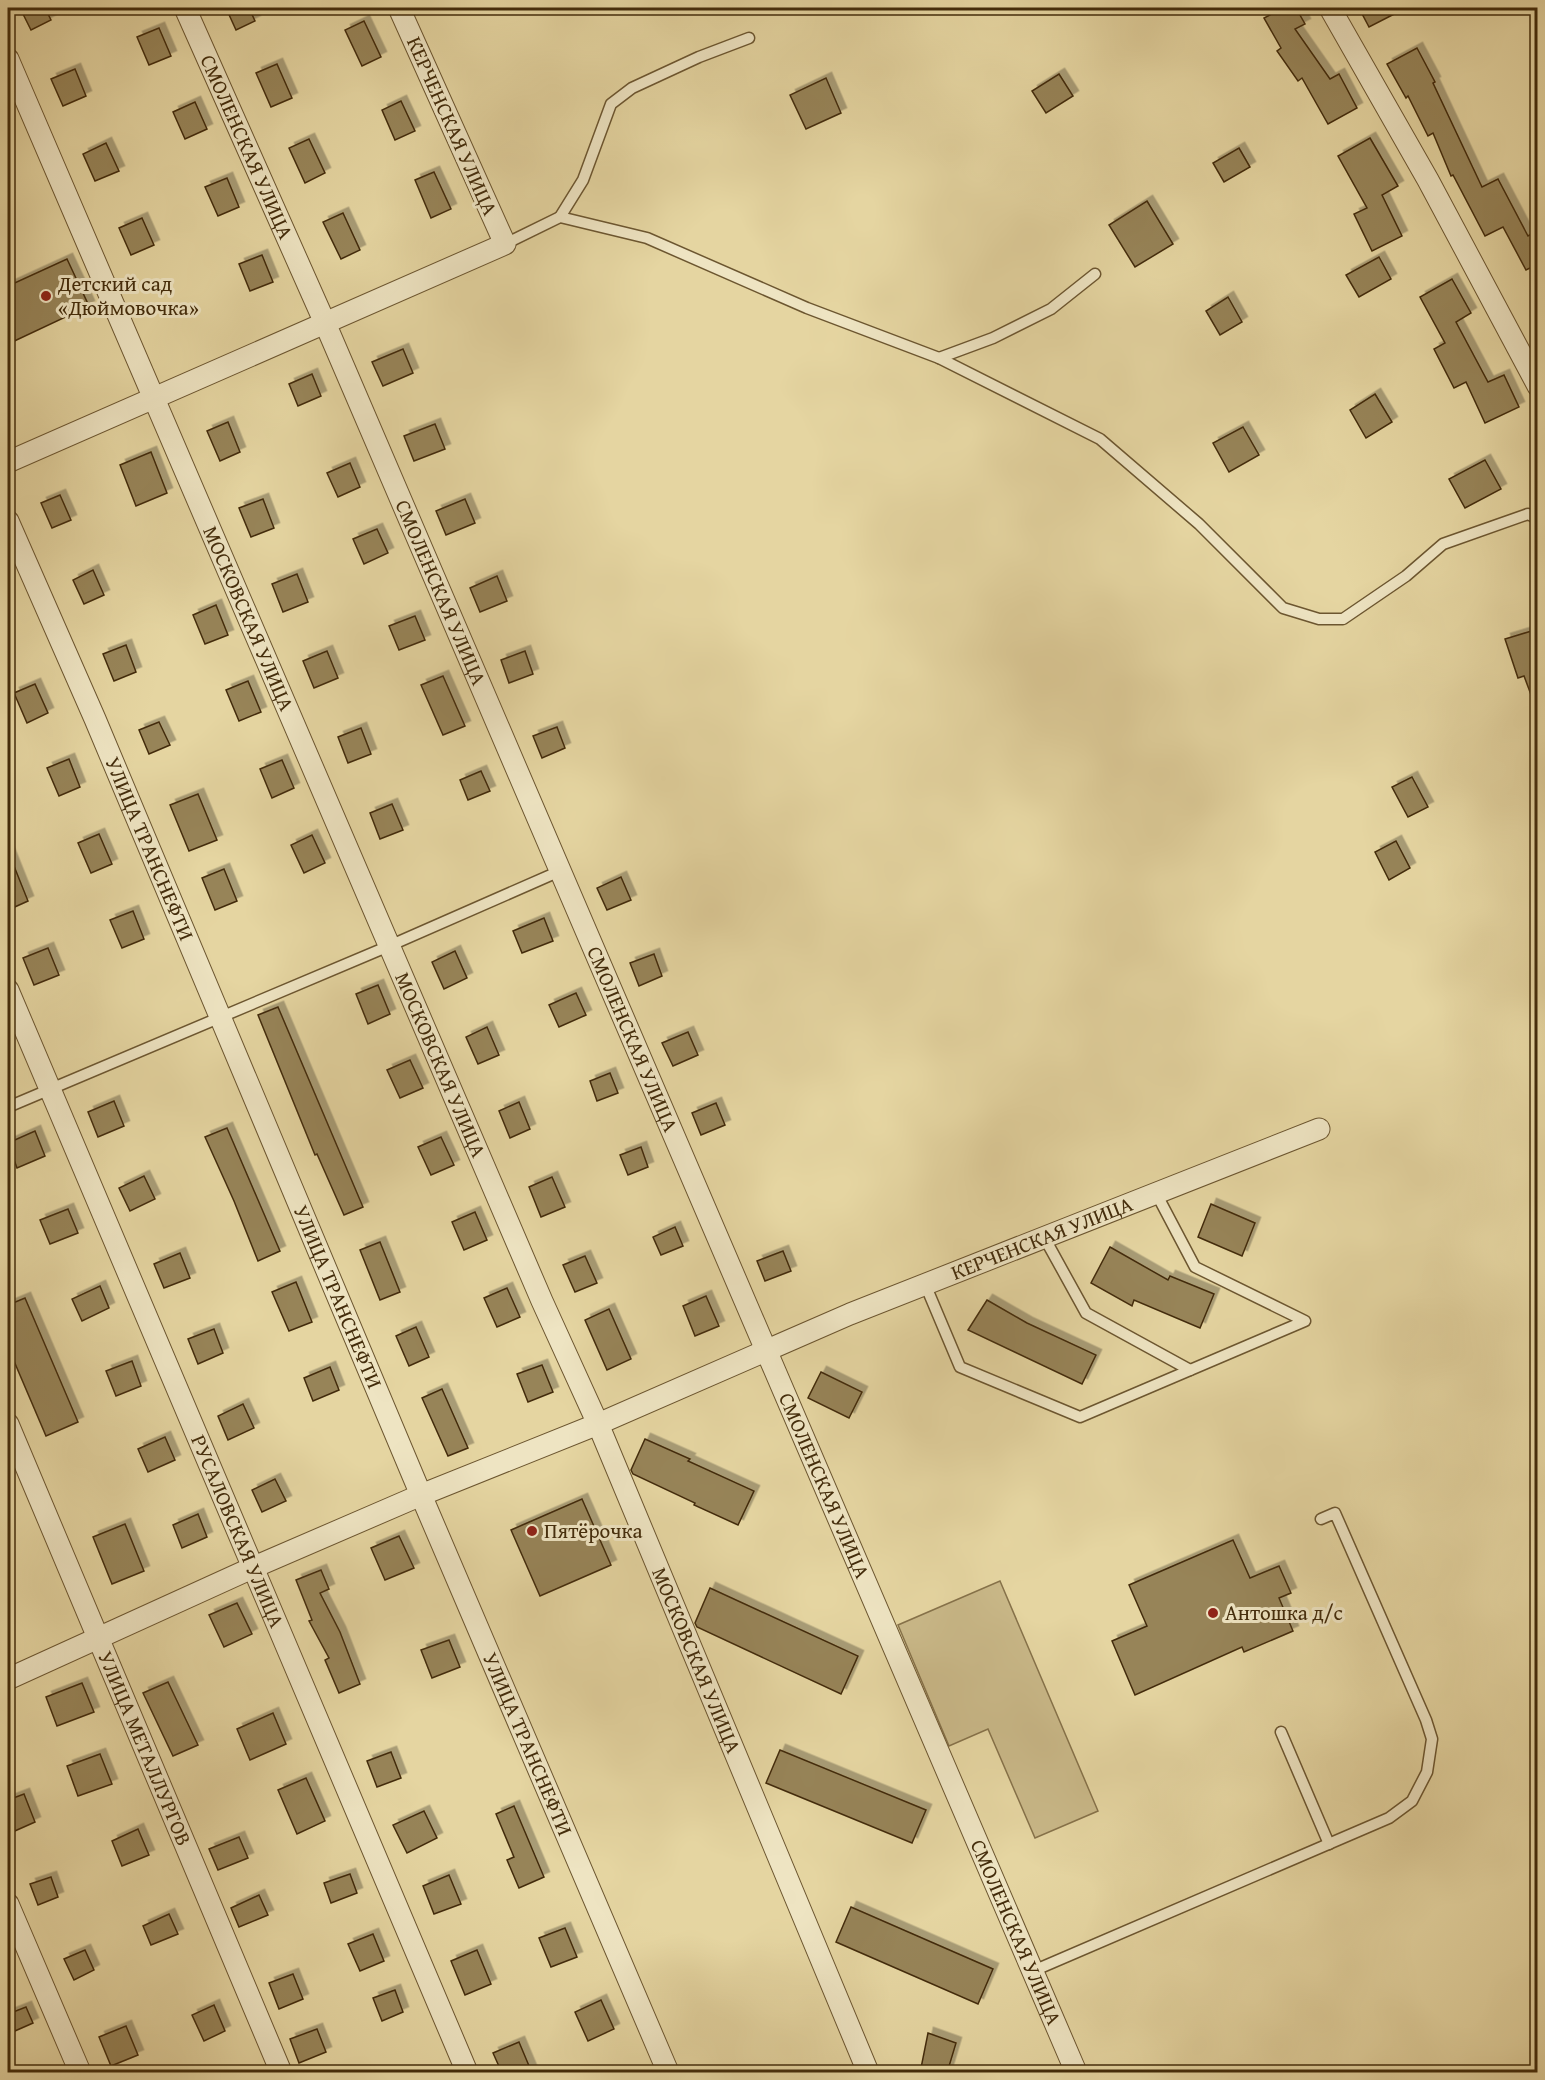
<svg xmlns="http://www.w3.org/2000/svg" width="1545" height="2080" font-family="'Gentium Book Plus',serif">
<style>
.green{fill:#c9b888;stroke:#86724a;stroke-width:1.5}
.building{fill:#978459;stroke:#432c0b;stroke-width:1.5;filter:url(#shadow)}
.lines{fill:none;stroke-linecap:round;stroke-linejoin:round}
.lane-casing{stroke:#6c5630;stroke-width:13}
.street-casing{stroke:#6c5630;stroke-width:23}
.lane{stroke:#eee4c2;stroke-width:10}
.street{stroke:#eee4c2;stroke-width:21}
.poi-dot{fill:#8f2418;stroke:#eee4c2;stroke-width:2}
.labels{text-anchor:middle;stroke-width:6;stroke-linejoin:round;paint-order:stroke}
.street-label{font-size:21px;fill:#432c0b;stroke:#eee4c2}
.poi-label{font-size:21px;fill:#432c0b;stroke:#eee4c2;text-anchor:start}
</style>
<defs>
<filter id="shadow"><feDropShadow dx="5.5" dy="-5.5" stdDeviation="0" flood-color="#0004"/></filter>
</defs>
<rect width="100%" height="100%" fill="#e5d5a1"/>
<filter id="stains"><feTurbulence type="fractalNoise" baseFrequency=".00333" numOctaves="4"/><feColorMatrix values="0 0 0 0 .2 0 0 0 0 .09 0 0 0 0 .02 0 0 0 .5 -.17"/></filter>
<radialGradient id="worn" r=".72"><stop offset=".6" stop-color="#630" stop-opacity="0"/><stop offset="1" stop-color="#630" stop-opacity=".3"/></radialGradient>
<polygon class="green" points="1000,1581 1098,1811 1035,1838 988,1729 949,1746 898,1625"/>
<g class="building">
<polygon points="20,8 45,8 51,20 31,30"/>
<polygon points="226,8 249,8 255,21 236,30"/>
<polygon points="1283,8 1296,8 1305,24 1295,29 1330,79 1339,74 1357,108 1328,124 1302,78 1298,81 1277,51 1281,48 1264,18"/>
<polygon points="1359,8 1406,8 1369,27"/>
<polygon points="364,21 381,57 362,66 345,30"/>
<polygon points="159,28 171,56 149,65 137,37"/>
<polygon points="1417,48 1435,82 1433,83 1482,187 1498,179 1528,236 1538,230 1538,264 1526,270 1503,227 1485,236 1453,175 1451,176 1433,133 1428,136 1408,96 1406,98 1387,64"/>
<polygon points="277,64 292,98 271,107 256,73"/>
<polygon points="75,69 86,96 63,106 51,79"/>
<polygon points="1059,74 1073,96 1046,113 1032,91"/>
<polygon points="826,78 841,113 806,129 790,95"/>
<polygon points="401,101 415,131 395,140 382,110"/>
<polygon points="195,102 207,129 185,139 173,112"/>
<polygon points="1370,138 1398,186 1382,195 1402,236 1372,251 1354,214 1367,208 1338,156"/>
<polygon points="309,139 325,173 305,183 289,148"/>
<polygon points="106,143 119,171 95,181 83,154"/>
<polygon points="1239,148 1250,167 1224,182 1213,163"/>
<polygon points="434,172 451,209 431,218 415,180"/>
<polygon points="227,178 239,207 218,216 205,187"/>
<polygon points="1147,201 1173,244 1135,267 1109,225"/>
<polygon points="343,213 360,250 341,259 323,222"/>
<polygon points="142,218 154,245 131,255 119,228"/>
<polygon points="262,255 273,282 250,291 239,264"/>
<polygon points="1379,257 1391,279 1359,297 1346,275"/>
<polygon points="67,259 89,306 8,344 8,286"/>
<polygon points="1452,279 1471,313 1456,322 1488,382 1504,375 1519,407 1485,423 1466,382 1454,388 1434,349 1445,343 1420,297"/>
<polygon points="1228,297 1242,322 1220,335 1206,311"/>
<polygon points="403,349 413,373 383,386 372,362"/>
<polygon points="312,374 321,396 298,406 289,384"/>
<polygon points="1375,394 1392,422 1366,438 1350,410"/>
<polygon points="228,422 240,452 220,461 207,431"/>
<polygon points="435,424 445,449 414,461 404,436"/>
<polygon points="1243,427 1259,455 1229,472 1213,443"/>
<polygon points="151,452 167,493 136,506 120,465"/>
<polygon points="1485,460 1501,489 1465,508 1449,479"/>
<polygon points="350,463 360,487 338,497 327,473"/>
<polygon points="60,495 71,520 52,528 41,503"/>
<polygon points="263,499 274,528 251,537 239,508"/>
<polygon points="465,499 475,523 446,535 436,511"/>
<polygon points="377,529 388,553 364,564 353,539"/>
<polygon points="93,570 104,595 84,604 73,580"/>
<polygon points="297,574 308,602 283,612 272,584"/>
<polygon points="497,576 507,601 480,612 470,588"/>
<polygon points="216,605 228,635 205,644 193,615"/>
<polygon points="415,616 425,640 399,650 389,626"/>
<polygon points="1538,629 1538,707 1536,708 1524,676 1518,678 1505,639"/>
<polygon points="126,645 136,672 114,681 103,654"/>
<polygon points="327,651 338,678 314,688 303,661"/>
<polygon points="525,651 533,674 509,683 501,660"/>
<polygon points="443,676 465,726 443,735 421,685"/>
<polygon points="248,681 261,712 239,721 226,690"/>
<polygon points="35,684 48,713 27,723 14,693"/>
<polygon points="159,722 170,745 149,754 139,730"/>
<polygon points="557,727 565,748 542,758 533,736"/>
<polygon points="361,728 371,754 348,763 338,737"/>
<polygon points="69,759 80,787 59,796 47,768"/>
<polygon points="282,760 294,788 272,798 260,769"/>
<polygon points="481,771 490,791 468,800 460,780"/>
<polygon points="1412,777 1428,807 1408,817 1392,787"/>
<polygon points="198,794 217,840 189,851 170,805"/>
<polygon points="392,804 403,830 380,839 370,813"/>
<polygon points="99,834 112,864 91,873 78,843"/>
<polygon points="312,835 325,863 304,873 291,845"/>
<polygon points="1396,841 1410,868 1389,880 1375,852"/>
<polygon points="8,851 28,901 8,910"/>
<polygon points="224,869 237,901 215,910 202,878"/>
<polygon points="621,877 631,900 607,910 597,888"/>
<polygon points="133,911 144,939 122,948 110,920"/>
<polygon points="544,918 553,941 522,953 513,931"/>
<polygon points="48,948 59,975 34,985 23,958"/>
<polygon points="455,951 467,978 444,989 432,962"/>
<polygon points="654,954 662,976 639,986 630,963"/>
<polygon points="378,985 390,1014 368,1024 356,994"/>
<polygon points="576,993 586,1015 559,1027 549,1005"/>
<polygon points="278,1007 363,1207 344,1215 317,1154 315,1155 258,1015"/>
<polygon points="487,1027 499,1055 478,1064 466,1037"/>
<polygon points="688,1032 698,1055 673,1066 662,1043"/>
<polygon points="410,1060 423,1088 400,1098 387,1070"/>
<polygon points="610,1073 618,1093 597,1101 590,1081"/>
<polygon points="114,1101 124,1126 98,1137 88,1112"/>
<polygon points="519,1102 530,1129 510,1138 499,1111"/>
<polygon points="716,1103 725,1125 701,1135 692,1113"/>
<polygon points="227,1128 280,1251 258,1261 234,1201 205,1137"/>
<polygon points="35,1131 45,1156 17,1168 8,1143"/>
<polygon points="441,1137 454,1165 431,1175 418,1147"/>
<polygon points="641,1147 648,1167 628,1175 620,1155"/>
<polygon points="144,1176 155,1199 130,1211 119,1188"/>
<polygon points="552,1177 565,1207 541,1217 529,1187"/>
<polygon points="1211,1204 1255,1223 1242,1256 1198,1237"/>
<polygon points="68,1209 78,1233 50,1244 40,1220"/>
<polygon points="475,1212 487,1240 464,1250 452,1222"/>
<polygon points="675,1227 683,1246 661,1255 653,1237"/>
<polygon points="380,1242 400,1292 380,1300 360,1250"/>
<polygon points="1110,1247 1168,1280 1170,1276 1214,1294 1200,1328 1134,1300 1132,1306 1091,1283"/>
<polygon points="783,1251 791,1271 765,1281 757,1261"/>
<polygon points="180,1253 190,1278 164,1288 154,1264"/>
<polygon points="585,1256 597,1283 575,1292 563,1265"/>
<polygon points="296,1282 312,1322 289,1331 272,1292"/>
<polygon points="100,1286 109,1308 82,1321 72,1299"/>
<polygon points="507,1288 520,1317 497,1327 484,1298"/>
<polygon points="706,1296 719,1326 695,1336 683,1306"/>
<polygon points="25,1298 78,1422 46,1436 8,1347 8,1305"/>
<polygon points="987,1300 1027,1323 1096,1355 1082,1384 968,1330"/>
<polygon points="609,1309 631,1359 607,1370 585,1320"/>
<polygon points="416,1327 429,1357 409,1366 396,1336"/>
<polygon points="214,1329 223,1353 198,1364 188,1339"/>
<polygon points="132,1361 141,1386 116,1396 106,1371"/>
<polygon points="542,1365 553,1392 528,1402 517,1374"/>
<polygon points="330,1367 339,1390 313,1401 304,1378"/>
<polygon points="821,1372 862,1392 849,1418 808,1398"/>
<polygon points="442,1389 468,1448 448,1456 422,1398"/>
<polygon points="243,1404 254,1428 228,1440 218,1416"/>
<polygon points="165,1437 175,1460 148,1472 138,1449"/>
<polygon points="645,1439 690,1459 688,1461 754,1491 738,1525 694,1505 695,1503 633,1474 631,1470"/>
<polygon points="275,1479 286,1501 262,1512 252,1490"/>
<polygon points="582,1499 611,1565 540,1596 511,1530"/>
<polygon points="198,1514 207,1537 182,1548 173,1525"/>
<polygon points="125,1524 144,1571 112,1584 93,1537"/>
<polygon points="399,1536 414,1568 385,1580 371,1548"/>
<polygon points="1233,1540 1250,1578 1279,1566 1291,1593 1279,1598 1293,1631 1244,1652 1242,1647 1135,1695 1112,1641 1147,1626 1129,1585"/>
<polygon points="321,1570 329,1589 320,1593 340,1632 360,1684 339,1693 325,1660 329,1658 309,1621 312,1620 296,1580"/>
<polygon points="710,1588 858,1656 841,1694 697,1627 695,1623"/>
<polygon points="237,1603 252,1634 224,1647 209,1615"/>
<polygon points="449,1640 460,1667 432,1678 421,1650"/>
<polygon points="168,1682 198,1745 173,1756 143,1693"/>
<polygon points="82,1683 94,1712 57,1726 46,1697"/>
<polygon points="273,1713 286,1744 250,1760 237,1729"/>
<polygon points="780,1750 926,1810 912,1843 766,1783"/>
<polygon points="391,1752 401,1778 377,1787 367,1761"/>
<polygon points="100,1754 112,1784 78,1796 67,1766"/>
<polygon points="306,1778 325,1821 297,1834 278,1790"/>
<polygon points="24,1794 35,1822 8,1834 8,1800"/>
<polygon points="514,1806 544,1877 519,1888 507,1860 514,1857 496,1814"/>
<polygon points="424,1811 437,1838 407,1853 393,1825"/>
<polygon points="138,1829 149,1855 122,1866 112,1841"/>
<polygon points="239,1837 248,1858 218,1870 209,1849"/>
<polygon points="350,1874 357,1893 331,1903 324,1883"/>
<polygon points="449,1875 461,1904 434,1914 423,1886"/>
<polygon points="51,1877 58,1897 38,1905 30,1884"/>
<polygon points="259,1895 268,1915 239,1927 231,1908"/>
<polygon points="851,1907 993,1969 978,2004 836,1942"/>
<polygon points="169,1914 178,1934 151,1945 143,1926"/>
<polygon points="565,1928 577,1957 551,1967 539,1938"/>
<polygon points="373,1934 384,1961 360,1971 348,1944"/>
<polygon points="85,1950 94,1970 74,1980 64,1959"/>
<polygon points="477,1950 491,1984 465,1995 451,1961"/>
<polygon points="293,1974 303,1999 279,2009 269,1983"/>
<polygon points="395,1990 403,2012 382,2021 373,1998"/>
<polygon points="601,2000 614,2029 588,2041 575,2012"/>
<polygon points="214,2005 225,2031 204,2041 192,2015"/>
<polygon points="26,2007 33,2023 8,2034 8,2014"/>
<polygon points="126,2026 138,2055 111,2066 99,2037"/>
<polygon points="317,2029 326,2052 299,2063 290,2039"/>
<polygon points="928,2033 956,2043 947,2073 920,2073"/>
<polygon points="519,2042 532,2073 502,2073 493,2053"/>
</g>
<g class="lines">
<g class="lane-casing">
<g id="lane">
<polyline points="560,217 583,180 611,104 632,88 699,57 749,38"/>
<polyline points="505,244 560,217 647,238 807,308 939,358 1100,439 1199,524 1283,608 1319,619 1343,619 1406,576 1443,544 1528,514 1538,519"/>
<polyline points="939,358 993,338 1051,309 1095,274"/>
<polyline points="8,1107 389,946 560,871"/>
<polyline points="1044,1237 1086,1313 1190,1370"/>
<polyline points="925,1284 960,1367 1080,1417 1305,1321 1195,1267 1156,1193"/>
<polyline points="1281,1732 1329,1844"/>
<polyline points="1033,1971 1389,1818 1412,1801 1427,1772 1432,1739 1426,1720 1335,1513 1321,1519"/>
</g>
</g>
<g class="street-casing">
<g id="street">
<path id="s1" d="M185,8L325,323L1076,2072"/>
<polyline points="1330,8 1428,180 1538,386"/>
<path id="s2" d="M8,59L542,1301L598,1424L868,2072"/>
<polyline points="8,462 505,244 399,8"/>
<path id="s3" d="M8,521L95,719L421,1495L668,2072"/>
<path id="s4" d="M8,990L467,2072"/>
<path id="s5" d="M8,1424L281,2072"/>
<path id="s6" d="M8,1679L252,1568L421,1495L598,1424L850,1314L1319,1129"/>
<polyline points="8,1904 80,2072"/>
</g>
</g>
<use href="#lane" class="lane"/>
<use href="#street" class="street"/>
</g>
<g class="poi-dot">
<circle cx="46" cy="296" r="6"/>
<circle cx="532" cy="1531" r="6"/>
<circle cx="1213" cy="1613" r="6"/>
</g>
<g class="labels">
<g class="street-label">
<text transform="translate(452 126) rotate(66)" y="7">КЕРЧЕНСКАЯ УЛИЦА</text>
<text dy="7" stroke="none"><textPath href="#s1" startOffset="152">СМОЛЕНСКАЯ УЛИЦА</textPath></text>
<text dy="7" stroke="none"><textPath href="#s1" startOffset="638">СМОЛЕНСКАЯ УЛИЦА</textPath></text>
<text dy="7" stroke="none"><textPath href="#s2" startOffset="609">МОСКОВСКАЯ УЛИЦА</textPath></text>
<text dy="7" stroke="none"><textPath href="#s3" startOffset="357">УЛИЦА ТРАНСНЕФТИ</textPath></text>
<text dy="7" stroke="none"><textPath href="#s1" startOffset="1124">СМОЛЕНСКАЯ УЛИЦА</textPath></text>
<text dy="7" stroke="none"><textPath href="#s2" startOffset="1095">МОСКОВСКАЯ УЛИЦА</textPath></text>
<text dy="7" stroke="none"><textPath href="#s6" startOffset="1124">КЕРЧЕНСКАЯ УЛИЦА</textPath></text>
<text dy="7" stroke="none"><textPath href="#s3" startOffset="843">УЛИЦА ТРАНСНЕФТИ</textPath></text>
<text dy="7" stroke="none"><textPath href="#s1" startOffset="1610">СМОЛЕНСКАЯ УЛИЦА</textPath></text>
<text dy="7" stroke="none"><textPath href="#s4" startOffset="588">РУСАЛОВСКАЯ УЛИЦА</textPath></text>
<text dy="7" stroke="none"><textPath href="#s2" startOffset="1743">МОСКОВСКАЯ УЛИЦА</textPath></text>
<text dy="7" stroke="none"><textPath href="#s3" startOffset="1329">УЛИЦА ТРАНСНЕФТИ</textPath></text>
<text dy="7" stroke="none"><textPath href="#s5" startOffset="352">УЛИЦА МЕТАЛЛУРГОВ</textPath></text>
<text dy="7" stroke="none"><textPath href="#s1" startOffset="2096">СМОЛЕНСКАЯ УЛИЦА</textPath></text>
</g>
<g class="poi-label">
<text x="58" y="291">Детский сад<tspan x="58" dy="24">«Дюймовочка»</tspan></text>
<text x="544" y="1538">Пятёрочка</text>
<text x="1225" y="1620">Антошка д/с</text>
</g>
</g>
<rect width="1545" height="2080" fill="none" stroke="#e5d5a1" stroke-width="30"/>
<rect x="9" y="9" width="1527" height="2062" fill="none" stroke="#432c0b" stroke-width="3"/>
<rect x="15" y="15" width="1515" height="2050" fill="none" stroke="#432c0b" stroke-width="1.5"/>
<rect width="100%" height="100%" filter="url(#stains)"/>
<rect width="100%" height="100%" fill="url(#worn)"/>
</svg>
